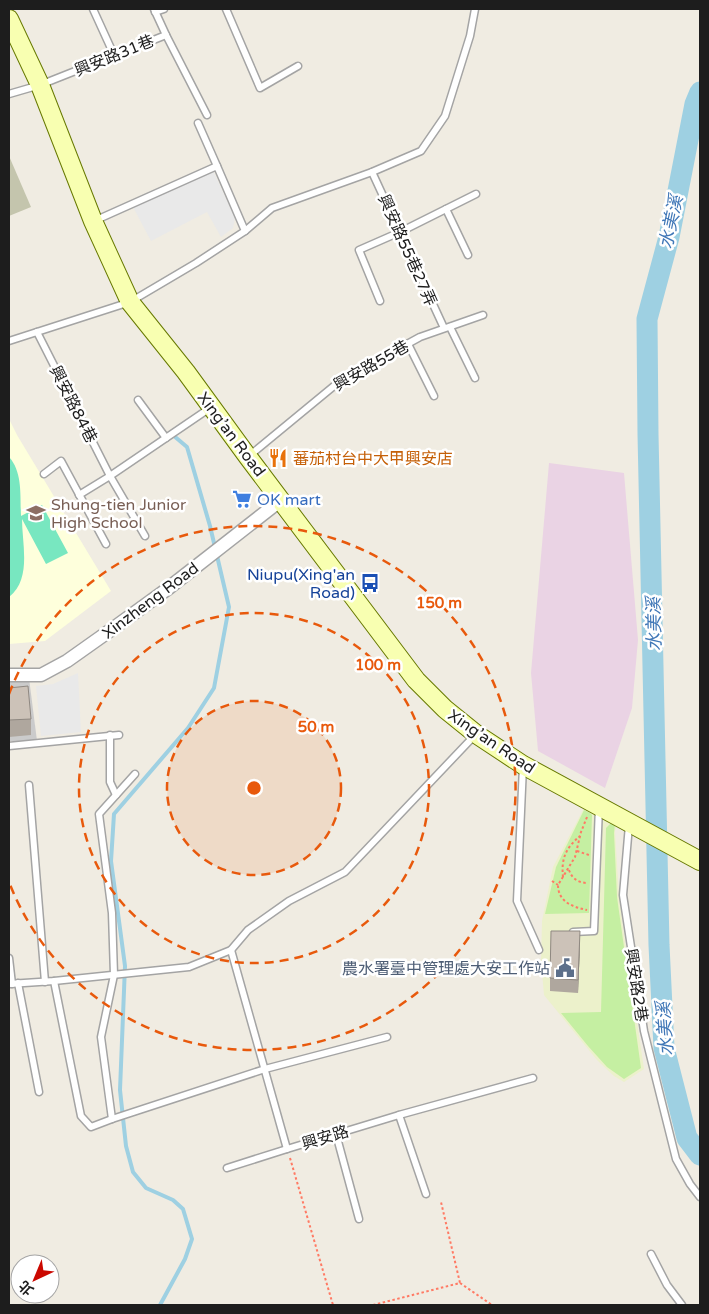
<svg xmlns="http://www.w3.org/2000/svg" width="709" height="1314" font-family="'Varela Round','Noto Sans TC',sans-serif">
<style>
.industrial{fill:#ead3e4}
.education{fill:#feffdc}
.religious{fill:#cbcbcb}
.construction{fill:#c4c5ad}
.farmland{fill:#ecf1cb}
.grass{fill:#c5efa2}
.pitch{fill:#78e7c0}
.parking{fill:#e9e9e9}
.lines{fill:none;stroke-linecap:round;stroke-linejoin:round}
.stream{stroke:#9ed0e2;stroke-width:4}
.river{stroke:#9ed0e2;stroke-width:21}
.lane-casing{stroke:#a4a4a4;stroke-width:9}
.street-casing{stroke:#a4a4a4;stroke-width:15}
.secondary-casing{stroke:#677900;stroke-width:20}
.path{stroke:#ff7a64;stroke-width:2;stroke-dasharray:2.5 2.5;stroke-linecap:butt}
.lane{stroke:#fff;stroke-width:6}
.street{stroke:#fff;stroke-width:12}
.secondary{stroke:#f8ffb1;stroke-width:18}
.wall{fill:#afa79e}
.shaded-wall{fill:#8f8881}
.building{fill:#ccc2b8;stroke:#8f8881}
.ring{fill:none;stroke:#e8590c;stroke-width:2.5;stroke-dasharray:9 6}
.labels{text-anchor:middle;stroke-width:5;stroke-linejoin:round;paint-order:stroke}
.street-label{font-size:16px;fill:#1d1d1d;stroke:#fff}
.food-label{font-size:16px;fill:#c56008;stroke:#fff;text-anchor:start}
.shop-label{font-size:16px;fill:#366cbe;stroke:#fff;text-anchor:start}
.education-label{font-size:16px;fill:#785e54;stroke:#fff;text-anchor:start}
.transit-label{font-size:16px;fill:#164399;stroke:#fff;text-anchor:end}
.service-label{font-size:16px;fill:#4e5e75;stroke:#fff;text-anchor:end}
.water-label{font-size:18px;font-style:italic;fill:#4077b7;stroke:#fff}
.centre{fill:#e8590c;stroke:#fff;stroke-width:2.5}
.ring-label{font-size:15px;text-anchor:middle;font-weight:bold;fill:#e8590c;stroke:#fff;stroke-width:5;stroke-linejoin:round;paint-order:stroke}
</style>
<rect width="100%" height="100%" fill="#f0ece2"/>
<polygon class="industrial" points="549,463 624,473 638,640 632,708 605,788 538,751 531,673"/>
<polygon class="education" points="9,419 17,435 111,591 45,641 9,644"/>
<polygon class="religious" points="29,678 37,741 9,741 9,679"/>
<polygon class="construction" points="9,156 31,207 9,216"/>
<polygon class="farmland" points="584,808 617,825 615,831 619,897 624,935 644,1069 624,1082 614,1076 597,1060 544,995 541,961 542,921 553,867"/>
<g class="grass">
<polygon points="584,810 590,813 592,815 589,913 545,914 556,867"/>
<polygon points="610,824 615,824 614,833 617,897 641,1068 624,1079 607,1067 588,1046 561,1013 601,1012 606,828"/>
</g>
<path class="pitch" d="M9,457C23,472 20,497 21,516L42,505L68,553L46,564L22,519C22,544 32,579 9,597Z"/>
<g class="parking">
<polygon points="211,166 235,218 233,228 221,237 207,212 151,241 133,207"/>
<polygon points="78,673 81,732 41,736 36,686 53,684"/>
</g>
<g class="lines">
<polyline class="stream" points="160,1305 185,1259 192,1239 183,1209 173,1200 146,1188 133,1172 126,1146 120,1090 125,966 111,861 114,814 188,728 214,688 229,607 210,526 187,447 174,436"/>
<polyline class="river" points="700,92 695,104 669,237 647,319 648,434 659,945 664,1048 687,1138 700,1155"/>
<g class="lane-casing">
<g id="lane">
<polyline points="93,9 114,55"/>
<polyline points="226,9 260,88 298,66"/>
<polyline points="155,12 164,9"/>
<polyline points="166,35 207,115"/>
<polyline points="9,94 40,85 166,35 154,9"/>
<polyline points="198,123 217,166"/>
<polyline points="372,172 444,328"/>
<polyline points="446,209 468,255"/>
<polyline points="245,231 272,208 372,172 421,151 445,116 470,36 475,9"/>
<polyline points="380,301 359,250 400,232 476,194"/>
<polyline points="450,327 475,378"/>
<polyline points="37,332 110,476 145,536"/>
<polyline points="9,341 130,302 196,263 245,231 217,166 94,221"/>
<polyline points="408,344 434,396"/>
<polyline points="138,400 166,438"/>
<polyline points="249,456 340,381 420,337 483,315"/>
<polyline points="44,474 61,461 106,544"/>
<polyline points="79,495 110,476 210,408"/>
<polyline points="110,735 110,782 116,795"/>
<polyline points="9,746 119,735"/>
<polyline points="523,766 517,901 539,950"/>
<polyline points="29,785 45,982"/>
<polyline points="629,825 623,895 644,1031 676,1159 690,1184 700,1197"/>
<polyline points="573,932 594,931 599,807"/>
<polyline points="231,950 287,1149 399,1115 533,1078"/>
<polyline points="9,958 12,984"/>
<polyline points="54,981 81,1116 91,1127 112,1119 265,1069 387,1037"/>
<polyline points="18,983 39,1092"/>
<polyline points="9,984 54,981 189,967 231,950 248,930 289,901 345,872 476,734"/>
<polyline points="399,1115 426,1194"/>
<polyline points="112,1119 101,1037 114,975 112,913 99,814 135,774"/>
<polyline points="336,1134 359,1219"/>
<polyline points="227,1168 287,1149"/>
<polyline points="651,1254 667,1285 682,1305"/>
</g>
</g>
<g class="street-casing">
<polyline id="street" points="9,675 41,675 67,661 115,627 166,590 281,500"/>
</g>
<g class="secondary-casing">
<polyline id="secondary" points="9,19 40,85 93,221 130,302 186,372 248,457 416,680 445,709 476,734 523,765 700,861"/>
</g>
<g class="path">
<path d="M587,817L581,832L575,857L558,885C558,902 573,907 587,910"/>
<polyline points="577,851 589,855"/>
<path d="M569,870C572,879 579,883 588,883"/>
<path d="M563,877C561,858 566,848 580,836"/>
<polyline points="552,881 558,885"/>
<polyline points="290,1158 333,1305"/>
<polyline points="460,1283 492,1305"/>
<polyline points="373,1305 460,1283 441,1202"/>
</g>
<use href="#lane" class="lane"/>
<use href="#street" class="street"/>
<use href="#secondary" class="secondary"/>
</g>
<g class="wall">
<polygon points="9,688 31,719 31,735 9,737"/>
<polygon points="580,944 578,993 550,991 550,978"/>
</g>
<polygon class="shaded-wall" points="580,931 580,944 578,993 578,980"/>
<g class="building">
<polygon points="28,686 31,719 9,720 9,688"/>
<polygon points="551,931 580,931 578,980 550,978"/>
</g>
<circle cx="254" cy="788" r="87" fill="#e8590c" fill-opacity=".12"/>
<g class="ring">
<circle cx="254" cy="788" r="87"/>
<circle cx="254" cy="788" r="175"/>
<path d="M9 694A262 262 0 1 1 9 882"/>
</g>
<defs>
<g id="restaurant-bare" transform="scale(1.5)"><path d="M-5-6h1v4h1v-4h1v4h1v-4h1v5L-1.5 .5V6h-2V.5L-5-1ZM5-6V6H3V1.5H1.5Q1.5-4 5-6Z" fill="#e8710a" stroke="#fff" stroke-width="2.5" paint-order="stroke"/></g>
<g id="supermarket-bare" transform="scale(1.5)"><path d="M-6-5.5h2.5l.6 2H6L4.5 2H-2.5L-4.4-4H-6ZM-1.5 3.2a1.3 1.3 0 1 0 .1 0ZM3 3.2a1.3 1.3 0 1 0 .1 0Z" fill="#3f7fe0" stroke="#fff" stroke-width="2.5" paint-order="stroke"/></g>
<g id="school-bare" transform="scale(1.5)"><path d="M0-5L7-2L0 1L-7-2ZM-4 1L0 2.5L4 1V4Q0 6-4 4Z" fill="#8d6e63" stroke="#fff" stroke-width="2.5" paint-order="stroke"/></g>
<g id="bus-bare" transform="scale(1.5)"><path d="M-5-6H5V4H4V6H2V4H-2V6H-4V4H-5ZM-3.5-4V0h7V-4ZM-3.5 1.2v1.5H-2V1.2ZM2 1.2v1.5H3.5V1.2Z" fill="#1a4fb4" stroke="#fff" stroke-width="2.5" paint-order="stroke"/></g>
<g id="civic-bare" transform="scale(1.5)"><path d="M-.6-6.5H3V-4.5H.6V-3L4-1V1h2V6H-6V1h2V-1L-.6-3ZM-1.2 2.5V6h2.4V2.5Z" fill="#5c6f8a" stroke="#fff" stroke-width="2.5" paint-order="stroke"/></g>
</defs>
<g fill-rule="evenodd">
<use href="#restaurant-bare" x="278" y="458"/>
<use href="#supermarket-bare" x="242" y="499"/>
<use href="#school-bare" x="36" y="513"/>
<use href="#bus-bare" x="370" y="583"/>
<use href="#civic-bare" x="565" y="968"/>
</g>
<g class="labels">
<g class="street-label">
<text transform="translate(114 55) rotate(-22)" y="6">興安路31巷</text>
<text transform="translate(408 250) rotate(66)" y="6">興安路55巷27弄</text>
<text transform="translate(371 365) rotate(-30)" y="6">興安路55巷</text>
<text transform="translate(74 404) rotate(63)" y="6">興安路84巷</text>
<text transform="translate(232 434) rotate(53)" y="6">Xing’an Road</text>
<text transform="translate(150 600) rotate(-37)" y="6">Xinzheng Road</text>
<text transform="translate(492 741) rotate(34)" y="6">Xing’an Road</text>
<text transform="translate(637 985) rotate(81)" y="6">興安路2巷</text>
<text transform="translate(325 1137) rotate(-17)" y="6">興安路</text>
</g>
<g class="food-label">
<text x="293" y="464">蕃茄村台中大甲興安店</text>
</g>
<g class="shop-label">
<text x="257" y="505">OK mart</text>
</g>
<g class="education-label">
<text x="51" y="510">Shung-tien Junior<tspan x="51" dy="18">High School</tspan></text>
</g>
<g class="transit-label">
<text x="355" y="580">Niupu(Xing'an<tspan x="355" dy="18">Road)</tspan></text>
</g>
<g class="service-label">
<text x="550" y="974">農水署臺中管理處大安工作站</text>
</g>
<g class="water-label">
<text transform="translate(671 222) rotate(-78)" y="6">水美溪</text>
<text transform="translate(654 624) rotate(-91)" y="6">水美溪</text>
<text transform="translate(665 1029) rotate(-94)" y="6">水美溪</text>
</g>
</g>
<circle cx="254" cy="788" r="8" class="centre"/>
<g class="ring-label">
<text x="439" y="608">150 m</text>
<text x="378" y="670">100 m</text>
<text x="316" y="732">50 m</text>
</g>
<rect width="709" height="1314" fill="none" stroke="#1d1d1d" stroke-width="20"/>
<g transform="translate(35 1279) rotate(224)"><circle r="24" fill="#ffffff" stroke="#a5a5a5"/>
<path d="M0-4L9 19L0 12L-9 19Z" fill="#cb0800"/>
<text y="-8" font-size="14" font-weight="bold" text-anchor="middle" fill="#1d1d1d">北</text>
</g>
</svg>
